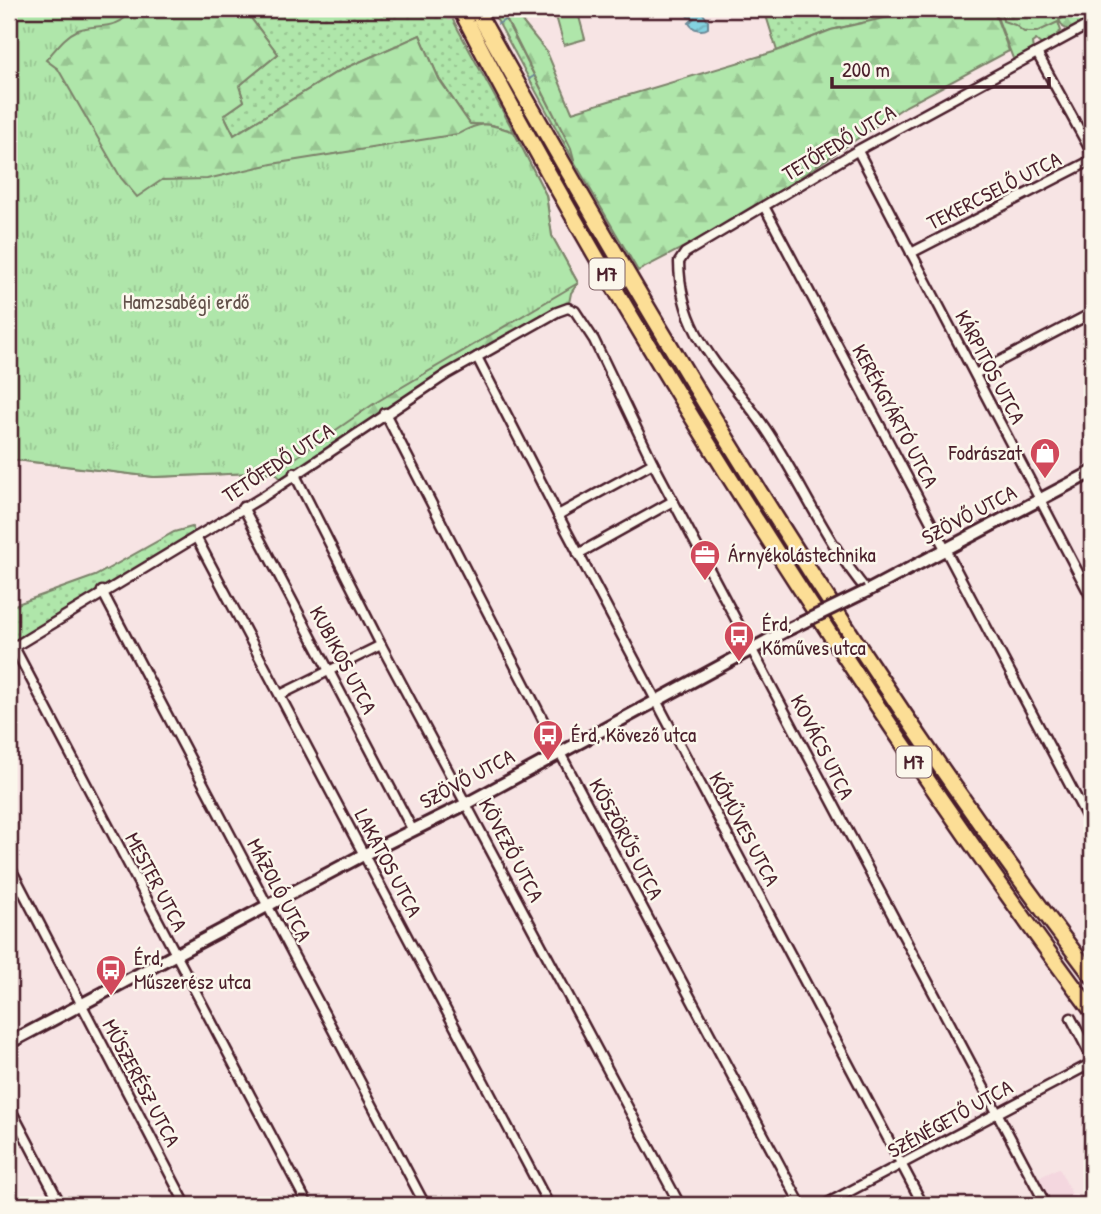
<svg xmlns="http://www.w3.org/2000/svg" width="1101" height="1214" font-family="'Patrick Hand',sans-serif">
<style>
.built{fill:#f4d7df}
.grass{fill:url(#grass-dots);stroke:#7c826a;stroke-width:2}
.forest{fill:url(#forest-firs);stroke:#7c826a;stroke-width:2}
.park{fill:url(#park-tufts);stroke:#7c826a;stroke-width:2}
.pitch{fill:#afe6aa;stroke:#7c826a;stroke-width:2}
.water{fill:url(#water-waves);stroke:#6c8a98;stroke-width:2}
.lines{fill:none;stroke-linecap:round;stroke-linejoin:round}
.stream{stroke:#6c8a98;stroke-width:2}
.street-tunnel{stroke:#d4bdbf;stroke-width:8;stroke-dasharray:8 4;stroke-linecap:butt}
.street-casing{stroke:#4a1f2b;stroke-width:13}
.secondary-casing{stroke:#4a1f2b;stroke-width:16}
.highway-casing{stroke:#4a1f2b;stroke-width:19}
.street{stroke:#fbf7ec;stroke-width:8}
.secondary{stroke:#fbf7ec;stroke-width:10}
.highway{stroke:#fcde96;stroke-width:14}
.secondary-bridge-casing{stroke:#4a1f2b;stroke-width:16;stroke-linecap:butt}
.highway-bridge-casing{stroke:#4a1f2b;stroke-width:19;stroke-linecap:butt}
.secondary-bridge{stroke:#fbf7ec;stroke-width:10}
.highway-bridge{stroke:#fcde96;stroke-width:14}
.labels{text-anchor:middle;stroke-width:5;stroke-linejoin:round;paint-order:stroke}
.shield{fill:#fbf7ec;stroke:#7f6065;stroke-width:2}
.shield-label{font-size:19px;font-weight:bold;fill:#4a1f2b}
.street-label{font-size:21px;fill:#4a1f2b;stroke:#fbf7ec}
.park-label{font-size:21px;fill:#63514b;stroke:#fbf7ec}
.poi-label{font-size:21px;fill:#4a1f2b;stroke:#fbf7ec;text-anchor:start}
</style>
<defs>
<pattern id="grass-dots" width="8" height="8" patternUnits="userSpaceOnUse" patternTransform="scale(1.75)"><rect width="8" height="8" fill="#afe6aa"/><path d="M2 2h.1M6 6h.1" fill="none" stroke="#98c592" stroke-width="1.8" stroke-linecap="round"/></pattern>
<pattern id="forest-firs" width="22" height="20" patternUnits="userSpaceOnUse" patternTransform="scale(1.75)"><rect width="22" height="20" fill="#afe6aa"/><path d="M5 1l3.5 6h-7zM16 11l3.5 6h-7z" fill="#98c592"/></pattern>
<pattern id="park-tufts" width="24" height="20" patternUnits="userSpaceOnUse" patternTransform="scale(1.75)"><rect width="24" height="20" fill="#afe6aa"/><path d="M3 7l-1-3M5 7V3M7 7l1-3M15 17l-1-3M17 17v-4M19 17l1-3" fill="none" stroke="#98c592"/></pattern>
<pattern id="water-waves" width="16" height="10" patternUnits="userSpaceOnUse" patternTransform="scale(1.75)"><rect width="16" height="10" fill="#83d2e0"/><path d="M0 5q4-4 8 0t8 0" fill="none" stroke="#73b4c0"/></pattern>
</defs>
<rect width="100%" height="100%" fill="#f7e4e4"/>
<filter id="ink" filterUnits="userSpaceOnUse"><feTurbulence type="fractalNoise" baseFrequency=".0143" numOctaves="2"/><feDisplacementMap in="SourceGraphic" scale="14" xChannelSelector="R" yChannelSelector="G"/><feConvolveMatrix kernelMatrix="1 2 1 2 8 2 1 2 1" color-interpolation-filters="sRGB"/></filter>
<g filter="url(#ink)">
<polygon class="built" points="1059,1168 1077,1205 1052,1205 1038,1178"/>
<g class="grass">
<polygon points="244,9 447,9 514,132 492,125 470,124 439,79 420,35 337,72 234,135 224,115 244,101 239,86 278,54"/>
<polygon points="491,9 512,9 504,16 571,148 575,163"/>
<polygon points="764,9 924,9 831,30 777,51"/>
<polygon points="993,9 1085,9 1009,51"/>
<polygon points="13,317 12,416 9,426 9,318"/>
<polygon points="192,527 196,537 9,650 9,607 95,576 174,532"/>
</g>
<g class="forest">
<polygon points="9,9 244,9 278,54 239,86 244,101 224,115 234,135 337,72 420,35 439,79 470,124 492,125 514,132 546,195 552,236 578,283 571,293 568,308 477,357 283,482 275,472 154,477 9,459 13,318 9,318"/>
<polygon points="512,9 547,52 572,112 777,51 831,30 924,9 993,9 1009,51 906,106 738,219 638,271 575,163 571,148 504,15"/>
<polygon points="994,9 1001,9 1003,21 1015,25 1024,32 1037,32 1058,22 1061,31 1057,34 1060,39 1044,47 1036,40 1032,43 1033,50 1014,61"/>
<polygon points="1079,9 1092,9 1092,12 1072,32 1063,27 1059,20"/>
</g>
<path class="park" d="M9,9H132C119,32 96,23 78,30C64,36 56,49 46,60L58,69L121,178L137,197L162,180L207,179L272,164L458,134C483,120 487,123 514,132L546,195L552,236L578,283L375,403L275,472L154,477L9,459L13,318H9Z"/>
<polygon class="pitch" points="554,9 577,9 585,39 564,45"/>
<path class="water" d="M684,9H700L708,21V28C702,32 693,30 689,23L694,18L688,17Z"/>
<g class="lines">
<g class="stream">
<polyline points="429,9 430,15"/>
<polyline points="499,17 512,10"/>
<polyline points="498,24 517,13"/>
<polyline points="529,79 534,76"/>
</g>
<polyline class="street-tunnel" points="447,17 464,12"/>
<g class="street-casing">
<g id="street">
<polyline points="1037,53 1092,153"/>
<polyline points="858,151 1092,599"/>
<polyline points="765,208 1092,827"/>
<polyline points="911,253 1092,160"/>
<polyline points="477,357 558,515 923,1205"/>
<polyline points="975,374 1092,313"/>
<polyline points="385,413 559,751 801,1205"/>
<polyline points="294,473 381,645 680,1205"/>
<polyline points="243,507 412,829"/>
<polyline points="558,515 653,463"/>
<polyline points="196,537 549,1205"/>
<polyline points="578,554 673,501"/>
<polyline points="102,591 425,1205"/>
<path d="M867,591C825,541 801,481 765,428C727,372 680,338 679,262L685,253L860,149L1092,23"/>
<polyline points="14,647 308,1205"/>
<polyline points="9,650 264,496 447,374 557,312 568,308 575,311 594,340 653,463 1046,1205"/>
<polyline points="280,695 381,645"/>
<polyline points="9,865 186,1205"/>
<polyline points="1071,1018 1092,1058"/>
<polyline points="9,1106 61,1205"/>
<polyline points="824,1205 1092,1063"/>
</g>
</g>
<g class="secondary-casing">
<g id="secondary">
<polyline points="867,591 1092,472"/>
<polyline points="9,1043 363,855 466,804 787,630"/>
</g>
</g>
<g class="highway-casing">
<g id="highway">
<path d="M480,17C666,348 862,674 1092,976"/>
<path d="M466,20C569,219 685,411 807,599C898,739 992,877 1092,1011"/>
</g>
</g>
<use href="#street" class="street"/>
<use href="#secondary" class="secondary"/>
<use href="#highway" class="highway"/>
<g class="secondary-bridge-casing">
<polyline id="secondary-bridge" points="787,630 867,591"/>
</g>
<g class="highway-bridge-casing">
<g id="highway-bridge">
<polyline points="460,9 466,20"/>
<polyline points="475,9 480,17"/>
</g>
</g>
<use href="#secondary-bridge" class="secondary-bridge"/>
<use href="#highway-bridge" class="highway-bridge"/>
</g>
</g>
<defs>
<g id="shop-pin" transform="scale(1.575)"><path d="M0 17L-7.5 6A9.5 9.5 0 1 1 7.5 6Z" fill="#d1495b" stroke="#fbf7ec"/><path d="M-5-2.5h2.3a2.7 3.5 0 0 1 5.4 0H5L5.5 6h-11ZM-1.5-2.5h3a1.5 2.3 0 0 0-3 0Z" fill="#fff"/></g>
<g id="office-pin" transform="scale(1.575)"><path d="M0 17L-7.5 6A9.5 9.5 0 1 1 7.5 6Z" fill="#d1495b" stroke="#fbf7ec"/><path d="M-6-3h4V-5.5h4V-3h4V5H-6ZM-1-4.5V-3h2v-1.5ZM-6 0V1H6V0Z" fill="#fff"/></g>
<g id="bus-pin" transform="scale(1.575)"><path d="M0 17L-7.5 6A9.5 9.5 0 1 1 7.5 6Z" fill="#d1495b" stroke="#fbf7ec"/><path d="M-5-6H5V4H4V6H2V4H-2V6H-4V4H-5ZM-3.5-4V0h7V-4ZM-3.5 1.2v1.5H-2V1.2ZM2 1.2v1.5H3.5V1.2Z" fill="#fff"/></g>
</defs>
<g fill-rule="evenodd">
<use href="#shop-pin" x="1045" y="453"/>
<use href="#office-pin" x="705" y="555"/>
<use href="#bus-pin" x="739" y="636"/>
<use href="#bus-pin" x="548" y="735"/>
<use href="#bus-pin" x="111" y="970"/>
</g>
<g class="labels">
<g class="shield">
<rect x="589.5" y="258.5" width="35" height="31" rx="5"/>
<rect x="896.5" y="746.5" width="35" height="31" rx="5"/>
</g>
<g class="shield-label">
<text x="607" y="281">M7</text>
<text x="914" y="769">M7</text>
</g>
<g class="street-label">
<text transform="translate(839 143) rotate(-31)" y="7">TETŐFEDŐ UTCA</text>
<text transform="translate(994 191) rotate(-27)" y="7">TEKERCSELŐ UTCA</text>
<text transform="translate(990 367) rotate(62)" y="7">KÁRPITOS UTCA</text>
<text transform="translate(895 416) rotate(62)" y="7">KERÉKGYÁRTÓ UTCA</text>
<text transform="translate(278 463) rotate(-33)" y="7">TETŐFEDŐ UTCA</text>
<text transform="translate(969 515) rotate(-28)" y="7">SZÖVŐ UTCA</text>
<text transform="translate(343 660) rotate(62)" y="7">KUBIKOS UTCA</text>
<text transform="translate(822 747) rotate(63)" y="7">KOVÁCS UTCA</text>
<text transform="translate(467 779) rotate(-28)" y="7">SZÖVŐ UTCA</text>
<text transform="translate(744 829) rotate(62)" y="7">KŐMŰVES UTCA</text>
<text transform="translate(626 839) rotate(62)" y="7">KÖSZÖRŰS UTCA</text>
<text transform="translate(511 850) rotate(62)" y="7">KÖVEZŐ UTCA</text>
<text transform="translate(388 863) rotate(62)" y="7">LAKATOS UTCA</text>
<text transform="translate(156 882) rotate(62)" y="7">MESTER UTCA</text>
<text transform="translate(279 890) rotate(62)" y="7">MÁZOLÓ UTCA</text>
<text transform="translate(141 1083) rotate(62)" y="7">MŰSZERÉSZ UTCA</text>
<text transform="translate(950 1119) rotate(-29)" y="7">SZÉNÉGETŐ UTCA</text>
</g>
<g class="park-label">
<text x="186" y="309">Hamzsabégi erdő</text>
</g>
<g class="poi-label">
<text x="1022" y="460" text-anchor="end">Fodrászat</text>
<text x="728" y="562">Árnyékolástechnika</text>
<text x="762" y="631">Érd,<tspan x="762" dy="24">Kőműves utca</tspan></text>
<text x="571" y="742">Érd, Kövező utca</text>
<text x="134" y="965">Érd,<tspan x="134" dy="24">Műszerész utca</tspan></text>
</g>
</g>
<rect width="1101" height="1214" fill="none" stroke="#fbf7ec" stroke-width="35"/>
<rect x="18" y="18" width="1066" height="1179" fill="none" stroke="#4a1f2b" stroke-width="2.5" filter="url(#ink)"/>
<path d="M832 77v10h217v-10" fill="none" stroke="#4a1f2b" stroke-width="3.5"/>
<text x="842" y="77" font-size="21" fill="#4a1f2b" stroke="#fbf7ec" stroke-width="5" paint-order="stroke">200 m</text>
</svg>
